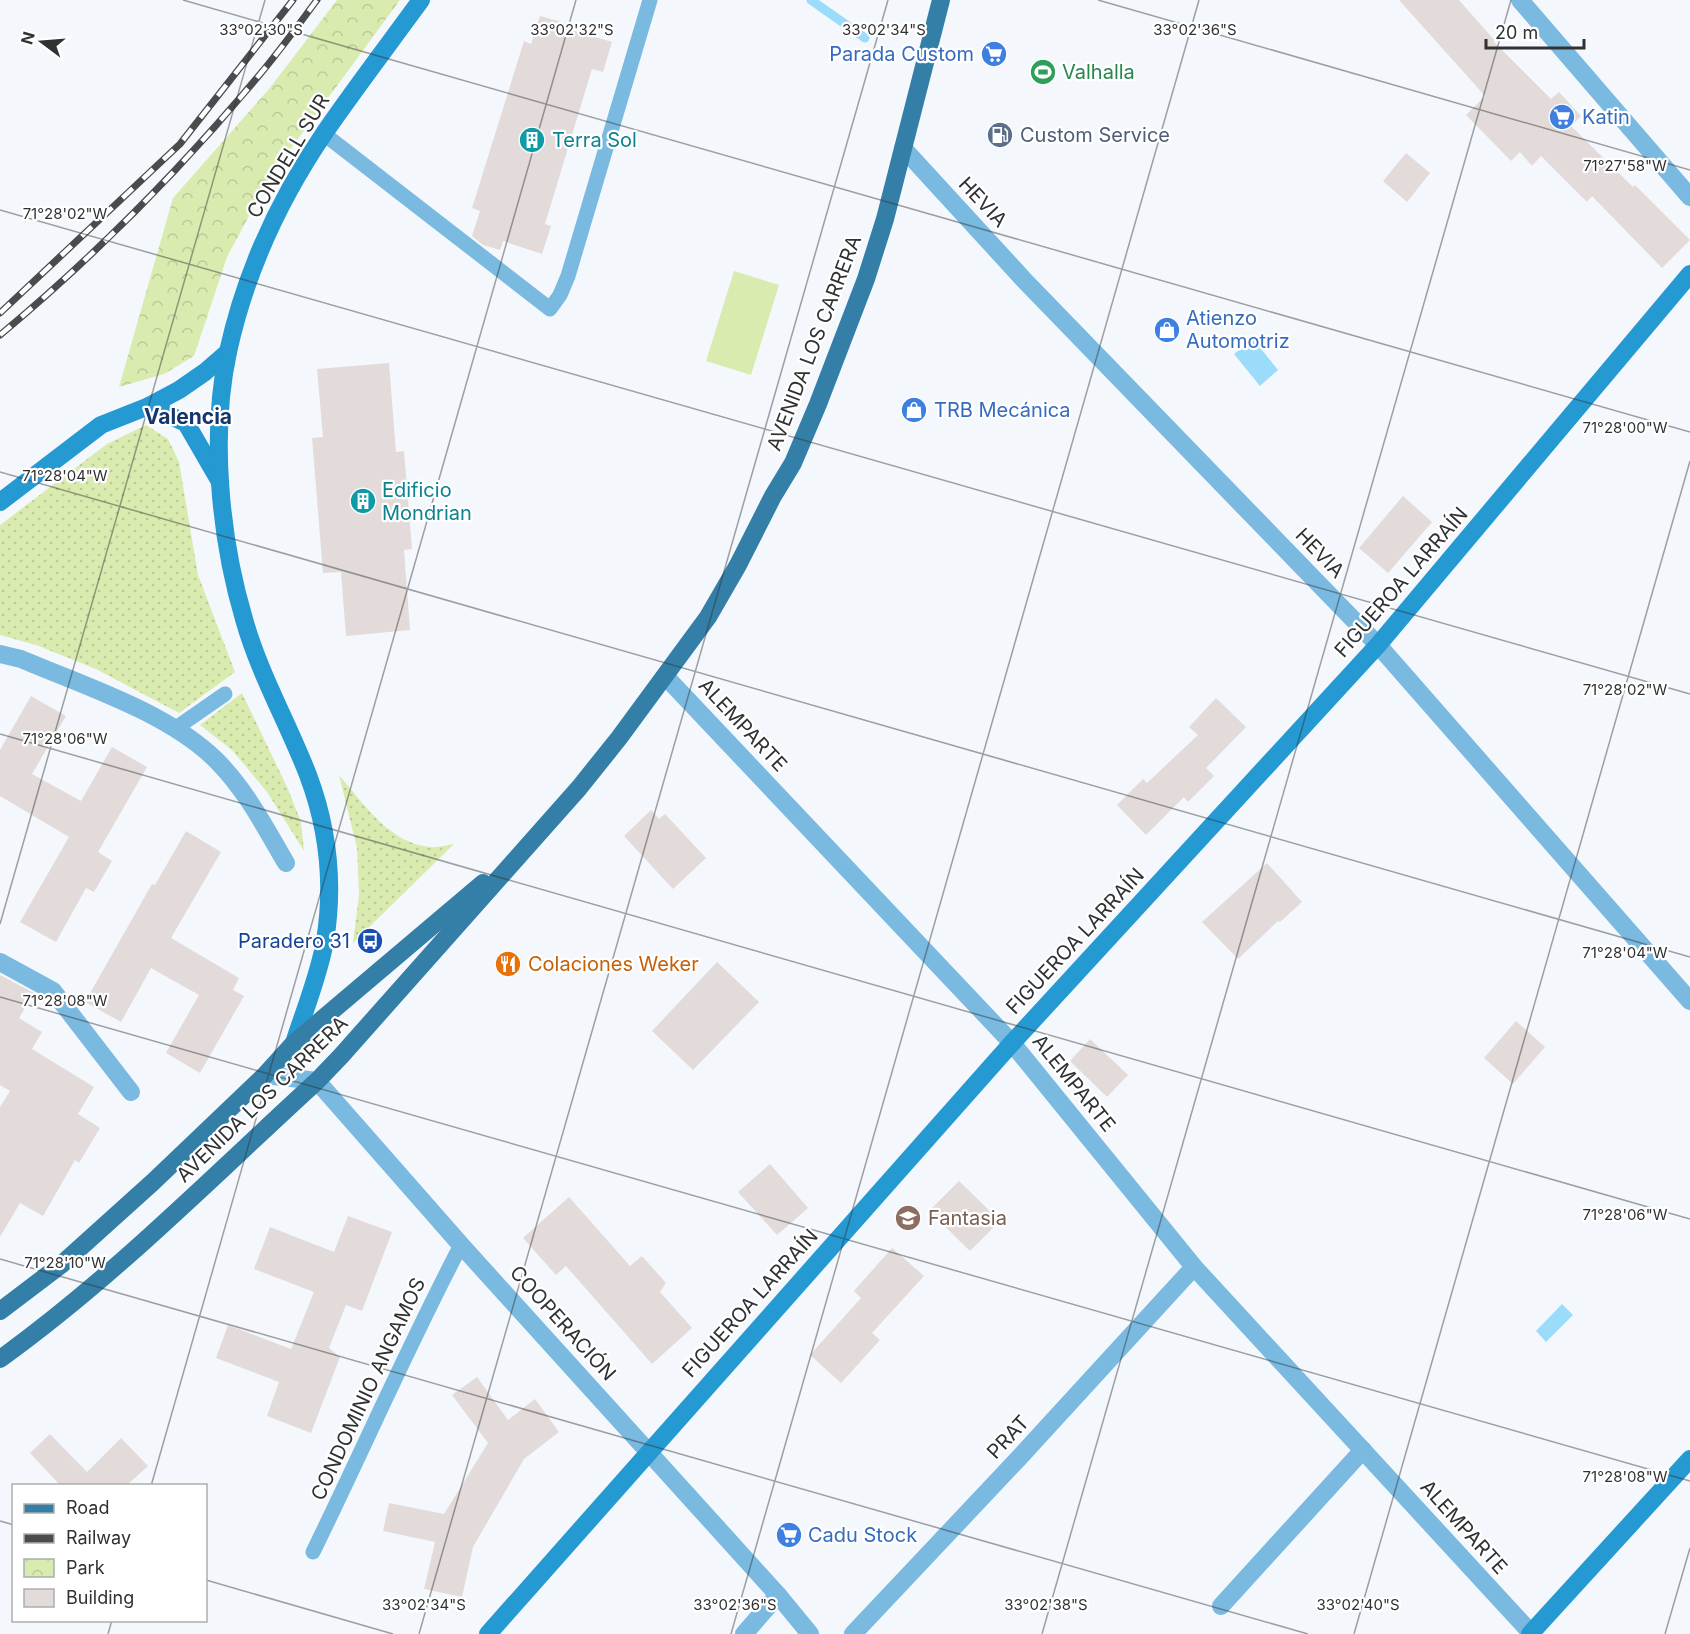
<svg xmlns="http://www.w3.org/2000/svg" width="1690" height="1634" font-family="Inter,sans-serif">
<style>
.grass{fill:url(#grass-dots)}
.park{fill:url(#park-crowns)}
.pitch{fill:#d9ebaf}
.water{fill:#9cdcfb}
.lines{fill:none;stroke-linecap:round;stroke-linejoin:round}
.stream{stroke:#9cdcfb;stroke-width:9}
.building{fill:#e2dbd9}
.lane{stroke:#7abae0;stroke-width:15}
.street{stroke:#7abae0;stroke-width:18}
.secondary{stroke:#2499d2;stroke-width:18}
.primary{stroke:#337fa7;stroke-width:18}
.rail-casing{stroke:#494b4d;stroke-width:7}
.rail{stroke:#fff;stroke-width:4.5;stroke-dasharray:14;stroke-linecap:butt}
.ticks{fill:none;stroke:#303133;stroke-width:1.5;stroke-opacity:0.45}
.labels{text-anchor:middle;stroke-width:4.5;stroke-linejoin:round;paint-order:stroke}
.shop-label{font-size:20px;fill:#366cbe;stroke:#fff;text-anchor:start}
.leisure-label{font-size:20px;fill:#27864d;stroke:#fff;text-anchor:start}
.service-label{font-size:20px;fill:#4e5e75;stroke:#fff;text-anchor:start}
.culture-label{font-size:20px;fill:#0d838f;stroke:#fff;text-anchor:start}
.street-label{font-size:20px;fill:#303133;stroke:#fff}
.transit-label{font-size:20px;fill:#164399;stroke:#fff;text-anchor:end}
.food-label{font-size:20px;fill:#c56008;stroke:#fff;text-anchor:start}
.education-label{font-size:20px;fill:#785e54;stroke:#fff;text-anchor:start}
.neighbourhood-label{font-size:21px;font-weight:bold;fill:#14366b;stroke:#fff}
.ticks-label{font-size:15px;text-anchor:middle;fill:#303133;stroke:#fff;stroke-width:4.5;stroke-linejoin:round;paint-order:stroke}
</style>
<defs>
<pattern id="grass-dots" width="8" height="8" patternUnits="userSpaceOnUse" patternTransform="scale(1.5)"><rect width="8" height="8" fill="#d9ebaf"/><path d="M2 2h.1M6 6h.1" fill="none" stroke="#bbca97" stroke-width="1.8" stroke-linecap="round"/></pattern>
<pattern id="park-crowns" width="20" height="18" patternUnits="userSpaceOnUse" patternTransform="scale(1.5)"><rect width="20" height="18" fill="#d9ebaf"/><path d="M2 6a3 3 0 1 1 6 0M12 15a3 3 0 1 1 6 0" fill="none" stroke="#bbca97"/></pattern>
</defs>
<rect width="100%" height="100%" fill="#f4f8fd"/>
<g class="grass">
<polygon points="146,425 168,439 179,462 198,575 235,672 179,713 96,669 36,645 0,635 0,525 107,444"/>
<polygon points="242,693 288,789 301,822 304,851 267,792 232,750 200,725"/>
<path d="M339,775C364,804 389,843 430,847C438,848 446,845 454,844L353,943L359,895L357,848Z"/>
</g>
<polygon class="park" points="337,0 400,0 270,177 227,257 194,356 164,374 119,387 173,198 269,89"/>
<polygon class="pitch" points="734,271 779,285 751,375 706,361"/>
<g class="water">
<polygon points="1253,339 1278,370 1260,386 1234,354"/>
<polygon points="1562,1304 1573,1315 1546,1342 1536,1331"/>
</g>
<g class="lines">
<polyline class="stream" points="811,0 865,38"/>
</g>
<g class="building">
<polygon points="1399,0 1459,0 1495,41 1494,42 1551,99 1559,92 1581,116 1571,126 1633,187 1635,185 1690,240 1662,268 1592,196 1587,202 1541,156 1532,166 1520,152 1511,161 1466,115 1485,96"/>
<polygon points="540,16 569,24 568,29 612,42 603,72 592,69 545,224 551,226 542,254 503,241 500,250 483,245 472,236 480,211 472,208 524,41 531,44"/>
<polygon points="1406,153 1430,173 1407,202 1383,181"/>
<polygon points="389,363 396,452 404,451 412,549 404,550 410,630 346,636 341,572 323,573 312,438 323,437 317,369"/>
<polygon points="1403,496 1432,522 1388,573 1359,548"/>
<polygon points="31,696 66,716 32,774 81,801 112,747 147,767 98,852 112,861 94,892 86,888 56,942 20,922 69,837 0,796 0,750"/>
<polygon points="1216,698 1246,727 1206,768 1214,776 1188,802 1184,797 1146,835 1117,805 1143,779 1147,783 1198,735 1189,727"/>
<polygon points="651,810 659,819 665,814 706,858 673,889 624,836"/>
<polygon points="186,831 221,852 171,938 239,978 233,990 244,996 200,1073 166,1053 199,995 151,968 121,1022 85,1002 152,884 155,885"/>
<polygon points="1267,863 1302,902 1280,922 1278,921 1238,959 1202,922"/>
<polygon points="717,962 759,1002 693,1070 652,1031"/>
<polygon points="0,975 34,993 19,1018 42,1032 32,1049 94,1087 78,1114 100,1128 79,1163 75,1160 43,1216 20,1203 0,1237 0,1107 10,1091 0,1085"/>
<polygon points="1516,1021 1545,1047 1513,1084 1484,1058"/>
<polygon points="1090,1039 1128,1075 1107,1097 1070,1061"/>
<polygon points="770,1164 808,1208 777,1235 738,1192"/>
<polygon points="959,1181 1000,1221 970,1251 929,1211"/>
<polygon points="569,1197 630,1266 642,1256 666,1283 660,1292 692,1328 652,1364 566,1266 556,1275 523,1238"/>
<polygon points="348,1216 392,1232 362,1311 346,1305 329,1348 340,1357 311,1433 267,1416 279,1382 216,1358 228,1325 291,1349 314,1292 254,1269 270,1227 334,1252"/>
<polygon points="892,1248 924,1276 872,1333 880,1340 841,1383 810,1355 861,1298 854,1291"/>
<polygon points="477,1377 508,1420 535,1399 559,1432 524,1459 473,1547 462,1597 424,1589 435,1542 383,1531 389,1503 444,1514 488,1443 452,1395"/>
<polygon points="50,1434 87,1472 121,1438 148,1466 127,1485 60,1485 30,1453"/>
</g>
<g class="lines">
<g class="lane">
<polyline points="324,134 550,309 560,295 568,276 650,0"/>
<polyline points="176,728 225,694"/>
<path d="M313,1552C363,1450 408,1346 461,1245"/>
</g>
<g class="street">
<polyline points="1520,0 1690,197"/>
<polyline points="903,148 1025,281 1378,645 1690,1001"/>
<path d="M0,654L21,659C84,686 167,712 216,760C246,790 265,827 286,863"/>
<polyline points="665,676 1012,1043 1194,1267 1532,1634"/>
<polyline points="0,962 53,991 131,1092"/>
<polyline points="265,1075 317,1081 461,1245 778,1595 810,1634"/>
<polyline points="1221,1606 1363,1450"/>
<polyline points="744,1634 778,1595"/>
<polyline points="853,1634 1018,1459 1194,1267"/>
</g>
<g class="secondary">
<polyline points="149,406 186,423 219,480"/>
<polyline points="0,502 101,425 149,406 179,390 205,372 228,352"/>
<path d="M294,1043C305,1009 319,975 325,941C334,885 328,828 308,775C288,723 259,673 244,619C220,538 210,435 228,352C245,274 280,198 325,132C356,87 389,44 421,0"/>
<polyline points="488,1634 1012,1043 1378,645 1690,274"/>
<polyline points="1530,1634 1690,1459"/>
</g>
<g class="primary">
<polyline points="0,1311 62,1264 153,1182 265,1075 294,1043 483,883"/>
<path d="M0,1359C115,1276 213,1176 317,1081L341,1056L579,788L619,738L708,617L738,565L773,496L793,463L818,404L866,279L885,219L941,0"/>
</g>
<g class="rail-casing">
<g id="rail">
<polyline points="0,313 180,144 293,0"/>
<path d="M0,335C95,256 182,168 261,73C281,49 299,24 317,0"/>
</g>
</g>
<use href="#rail" class="rail"/>
</g>
<path class="ticks" d="M183,0L1690,432M1098,0L1690,170M0,210L1690,694M0,472L1690,957M0,734L1690,1219M0,924L265,0M0,997L1690,1481M0,1259L1308,1634M151,1486L576,0M0,1521L14,1525M206,1580L393,1634M108,1634L112,1620M419,1634L888,0M731,1634L1199,0M1042,1634L1511,0M1354,1634L1690,461M1665,1634L1690,1548"/>
<defs>
<g id="supermarket-disc" transform="scale(1.35)"><circle r="9.5" fill="#3f7fe0" stroke="#fff"/><path d="M-6-5.5h2.5l.6 2H6L4.5 2H-2.5L-4.4-4H-6ZM-1.5 3.2a1.3 1.3 0 1 0 .1 0ZM3 3.2a1.3 1.3 0 1 0 .1 0Z" fill="#fff"/></g>
<g id="stadium-disc" transform="scale(1.35)"><circle r="9.5" fill="#2e9e5b" stroke="#fff"/><path d="M0-5a6.5 5 0 1 0 0 10a6.5 5 0 1 0 0-10ZM-3.5-1.8h7v3.6h-7Z" fill="#fff"/></g>
<g id="fuel-disc" transform="scale(1.35)"><circle r="9.5" fill="#5c6f8a" stroke="#fff"/><path d="M-5.5-6h7V0h2V4h1.3V-2.5L3-4.5l.8-.8L6-3V5H2.5V1h-1V6h-7ZM-4.2-4.7v3.2H.2V-4.7Z" fill="#fff"/></g>
<g id="building-disc" transform="scale(1.35)"><circle r="9.5" fill="#0f9aa8" stroke="#fff"/><path d="M-4-6H4V6H1V3H-1V6H-4ZM-2.5-4.3h1.7v1.8h-1.7ZM.8-4.3h1.7v1.8H.8ZM-2.5-1h1.7V.8h-1.7ZM.8-1h1.7V.8H.8Z" fill="#fff"/></g>
<g id="shop-disc" transform="scale(1.35)"><circle r="9.5" fill="#3f7fe0" stroke="#fff"/><path d="M-5-2.5h2.3a2.7 3.5 0 0 1 5.4 0H5L5.5 6h-11ZM-1.5-2.5h3a1.5 2.3 0 0 0-3 0Z" fill="#fff"/></g>
<g id="bus-disc" transform="scale(1.35)"><circle r="9.5" fill="#1a4fb4" stroke="#fff"/><path d="M-5-6H5V4H4V6H2V4H-2V6H-4V4H-5ZM-3.5-4V0h7V-4ZM-3.5 1.2v1.5H-2V1.2ZM2 1.2v1.5H3.5V1.2Z" fill="#fff"/></g>
<g id="restaurant-disc" transform="scale(1.35)"><circle r="9.5" fill="#e8710a" stroke="#fff"/><path d="M-5-6h1v4h1v-4h1v4h1v-4h1v5L-1.5 .5V6h-2V.5L-5-1ZM5-6V6H3V1.5H1.5Q1.5-4 5-6Z" fill="#fff"/></g>
<g id="school-disc" transform="scale(1.35)"><circle r="9.5" fill="#8d6e63" stroke="#fff"/><path d="M0-5L7-2L0 1L-7-2ZM-4 1L0 2.5L4 1V4Q0 6-4 4Z" fill="#fff"/></g>
</defs>
<g fill-rule="evenodd">
<use href="#supermarket-disc" x="994" y="54"/>
<use href="#stadium-disc" x="1043" y="72"/>
<use href="#supermarket-disc" x="1562" y="117"/>
<use href="#fuel-disc" x="1000" y="135"/>
<use href="#building-disc" x="532" y="140"/>
<use href="#shop-disc" x="1167" y="330"/>
<use href="#shop-disc" x="914" y="410"/>
<use href="#building-disc" x="363" y="501"/>
<use href="#bus-disc" x="370" y="941"/>
<use href="#restaurant-disc" x="508" y="964"/>
<use href="#school-disc" x="908" y="1218"/>
<use href="#supermarket-disc" x="789" y="1535"/>
</g>
<g class="labels">
<g class="shop-label">
<text x="974" y="61" text-anchor="end">Parada Custom</text>
<text x="1582" y="124">Katin</text>
<text x="1186" y="325">Atienzo<tspan x="1186" dy="23">Automotriz</tspan></text>
<text x="934" y="417">TRB Mecánica</text>
<text x="808" y="1542">Cadu Stock</text>
</g>
<g class="leisure-label">
<text x="1062" y="79">Valhalla</text>
</g>
<g class="service-label">
<text x="1020" y="142">Custom Service</text>
</g>
<g class="culture-label">
<text x="552" y="147">Terra Sol</text>
<text x="382" y="497">Edificio<tspan x="382" dy="23">Mondrian</tspan></text>
</g>
<g class="street-label">
<text transform="translate(288 156) rotate(-59)" y="7">CONDELL SUR</text>
<text transform="translate(983 202) rotate(47)" y="7">HEVIA</text>
<text transform="translate(814 343) rotate(-69)" y="7">AVENIDA LOS CARRERA</text>
<text transform="translate(1320 553) rotate(46)" y="7">HEVIA</text>
<text transform="translate(1401 582) rotate(-49)" y="7">FIGUEROA LARRAÍN</text>
<text transform="translate(743 725) rotate(47)" y="7">ALEMPARTE</text>
<text transform="translate(1075 941) rotate(-47)" y="7">FIGUEROA LARRAÍN</text>
<text transform="translate(1074 1083) rotate(51)" y="7">ALEMPARTE</text>
<text transform="translate(262 1099) rotate(-44)" y="7">AVENIDA LOS CARRERA</text>
<text transform="translate(750 1303) rotate(-48)" y="7">FIGUEROA LARRAÍN</text>
<text transform="translate(563 1323) rotate(48)" y="7">COOPERACIÓN</text>
<text transform="translate(368 1389) rotate(-65)" y="7">CONDOMINIO ANGAMOS</text>
<text transform="translate(1008 1437) rotate(-47)" y="7">PRAT</text>
<text transform="translate(1464 1527) rotate(48)" y="7">ALEMPARTE</text>
</g>
<g class="transit-label">
<text x="350" y="948">Paradero 31</text>
</g>
<g class="food-label">
<text x="528" y="971">Colaciones Weker</text>
</g>
<g class="education-label">
<text x="928" y="1225">Fantasia</text>
</g>
<g class="neighbourhood-label">
<text x="188" y="424">Valencia</text>
</g>
</g>
<g class="ticks-label">
<text x="261" y="35">33°02'30"S</text>
<text x="572" y="35">33°02'32"S</text>
<text x="884" y="35">33°02'34"S</text>
<text x="1195" y="35">33°02'36"S</text>
<text x="1625" y="171">71°27'58"W</text>
<text x="65" y="219">71°28'02"W</text>
<text x="1625" y="433">71°28'00"W</text>
<text x="65" y="481">71°28'04"W</text>
<text x="1625" y="695">71°28'02"W</text>
<text x="65" y="744">71°28'06"W</text>
<text x="1625" y="958">71°28'04"W</text>
<text x="65" y="1006">71°28'08"W</text>
<text x="1625" y="1220">71°28'06"W</text>
<text x="65" y="1268">71°28'10"W</text>
<text x="1625" y="1482">71°28'08"W</text>
<text x="424" y="1610">33°02'34"S</text>
<text x="735" y="1610">33°02'36"S</text>
<text x="1046" y="1610">33°02'38"S</text>
<text x="1358" y="1610">33°02'40"S</text>
</g>
<rect x="12" y="1484" width="195" height="138" fill="#ffffff" stroke="#acadad" stroke-width="1.5"/>
<rect x="24" y="1504" width="30" height="9" fill="#337fa7" stroke="#acadad" stroke-width="1.5"/>
<text x="66" y="1514" font-size="18" fill="#303133">Road</text>
<rect x="24" y="1534" width="30" height="9" fill="#494b4d" stroke="#acadad" stroke-width="1.5"/>
<text x="66" y="1544" font-size="18" fill="#303133">Railway</text>
<rect x="24" y="1559" width="30" height="18" fill="url(#park-crowns)" stroke="#acadad" stroke-width="1.5"/>
<text x="66" y="1574" font-size="18" fill="#303133">Park</text>
<rect x="24" y="1589" width="30" height="18" fill="#e2dbd9" stroke="#acadad" stroke-width="1.5"/>
<text x="66" y="1604" font-size="18" fill="#303133">Building</text>
<g transform="translate(42 42) rotate(286)" stroke="#ffffff" stroke-width="4.5" paint-order="stroke">
<path d="M0-4.5L10 22L0 15L-10 22Z" fill="#303133"/>
<text y="-9" font-size="16" font-weight="bold" text-anchor="middle" fill="#303133">N</text>
</g>
<path d="M1486 39v9h98v-9" fill="none" stroke="#303133" stroke-width="3"/>
<text x="1495" y="39" font-size="18" fill="#303133" stroke="#ffffff" stroke-width="4.5" paint-order="stroke">20 m</text>
</svg>
